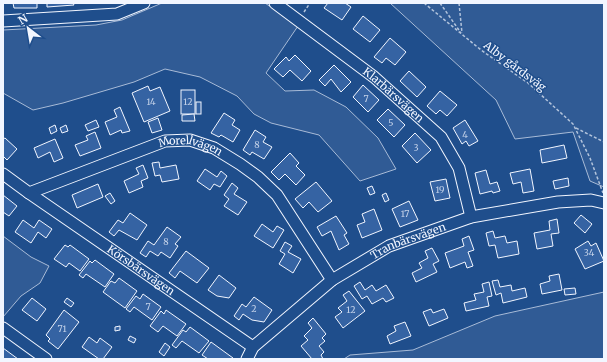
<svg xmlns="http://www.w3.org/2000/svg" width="607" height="362" font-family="Merriweather,serif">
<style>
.built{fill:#305b95;stroke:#a8bbd7}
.building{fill:#3563a3;stroke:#f2f6ff}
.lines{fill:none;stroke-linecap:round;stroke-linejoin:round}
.minor-casing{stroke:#f2f6ff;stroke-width:13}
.path{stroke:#b3c4dc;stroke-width:1.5;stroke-dasharray:3 2;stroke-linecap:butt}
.minor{stroke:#1f4e8c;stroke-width:11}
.labels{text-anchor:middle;stroke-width:3;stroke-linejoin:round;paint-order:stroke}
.number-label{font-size:9px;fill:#c3d1e8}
.street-label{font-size:11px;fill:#f2f6ff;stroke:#1f4e8c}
</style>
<rect width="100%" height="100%" fill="#1f4e8c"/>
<g class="built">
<polygon points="162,3 265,3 298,26 266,73 285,91 314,90 346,107 378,138 396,169 360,181 319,135 271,123 254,114 237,96 200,77 165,69 134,82 63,103 33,110 3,93 3,30 96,25 122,20"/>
<polygon points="390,3 604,3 604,187 590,181 573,132 515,139 496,100"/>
<polygon points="3,236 31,257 49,266 40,283 21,296 3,317"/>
<polygon points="604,292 604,359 344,359 350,355 413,350 495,316"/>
</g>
<g class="building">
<polygon points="13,3 37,3 37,8 14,8"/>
<polygon points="47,3 73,3 74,5 47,7"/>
<polygon points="328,3 345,3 351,7 342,20 324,8"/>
<polygon points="363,16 380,30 370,42 353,29"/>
<polygon points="390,38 406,52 395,65 386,58 382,63 374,57"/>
<polygon points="295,55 311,71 302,81 290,70 283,77 274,69 286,57 289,61"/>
<polygon points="334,65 351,82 341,92 331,79 325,86 319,80"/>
<polygon points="409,71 426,87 417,97 400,81"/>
<polygon points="363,85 379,100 368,112 353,97"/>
<polygon points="148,86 150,91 160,87 170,111 144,122 132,93"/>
<rect x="181" y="90" width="14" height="24"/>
<polygon points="440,91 457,105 447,116 440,110 436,114 427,106"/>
<rect x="196" y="102" width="5" height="12"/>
<polygon points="120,107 130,131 122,133 121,130 110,135 105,122 117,117 114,110"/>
<polygon points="388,109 405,125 394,137 377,120"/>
<polygon points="224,113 235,120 232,125 240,130 233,142 221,135 219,137 211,133"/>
<polygon points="194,114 195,121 182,121 182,115"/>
<polygon points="158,118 162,130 152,133 148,122"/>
<polygon points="96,120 99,127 88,131 85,125"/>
<polygon points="465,120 478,141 469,146 466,141 462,144 453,128"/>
<polygon points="55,125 57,131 51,134 49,128"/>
<polygon points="66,125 68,131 62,133 60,128"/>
<polygon points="255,130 266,137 263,142 272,147 264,159 252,152 250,155 243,150"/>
<polygon points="95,132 101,148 80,156 75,145 88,140 86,136"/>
<polygon points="415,133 431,150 417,163 402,146"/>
<polygon points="5,138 17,149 7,160 3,156 3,139"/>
<polygon points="55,139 63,158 54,162 50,152 38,158 34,148"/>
<polygon points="564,145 567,158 542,163 540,150"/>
<polygon points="290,153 299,163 296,166 305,175 296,185 285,174 279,180 271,172"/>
<polygon points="159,162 160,168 176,165 179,179 162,182 160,175 155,176 152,163"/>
<polygon points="143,165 148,178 141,181 143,187 129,193 124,181 139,174 136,168"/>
<polygon points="205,169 217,177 221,171 227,176 220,187 214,184 210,190 197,181"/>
<polygon points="530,169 534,191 523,193 521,182 513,184 510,173"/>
<polygon points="486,170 490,184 497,182 500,191 493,193 492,191 480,194 475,173"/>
<polygon points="568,178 569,186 555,189 553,181"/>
<polygon points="446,179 450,198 435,201 430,182"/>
<polygon points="316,182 332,201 318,212 309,202 303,208 295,199"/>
<polygon points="232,183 238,188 234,194 247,202 238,215 224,206 229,199 224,195"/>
<polygon points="98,184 103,197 77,208 72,195"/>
<polygon points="372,186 375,193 370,195 367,188"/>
<polygon points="110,193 115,201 111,204 105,196"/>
<polygon points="386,193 389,200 385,202 382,195"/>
<polygon points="3,195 17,206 9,216 3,212"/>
<polygon points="409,201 418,220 400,227 392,209"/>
<polygon points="374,209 382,230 362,238 357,225 365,222 362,214"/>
<polygon points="130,213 147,225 137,240 119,230 114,236 109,232 118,220 123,223"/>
<polygon points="581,215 592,224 585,233 574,223"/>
<polygon points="336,216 347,233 344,235 349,244 339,250 331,231 322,236 317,227"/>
<polygon points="557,219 559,233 551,234 553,246 537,249 534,233 550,230 549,221"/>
<polygon points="23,220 34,228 39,220 52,229 46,238 38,232 31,243 15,232"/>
<polygon points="262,224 273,232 277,226 284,230 273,248 254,236"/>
<polygon points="167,227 181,237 175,244 178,246 170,258 161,252 158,256 150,251 146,257 140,253 148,241 154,245"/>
<polygon points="493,231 495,238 505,236 507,243 517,241 519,254 498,258 495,245 489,246 486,233"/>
<polygon points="469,236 474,250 468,252 473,266 467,268 465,262 450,268 445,253 464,246 462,239"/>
<polygon points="588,241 591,246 596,243 604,261 585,269 575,249"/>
<polygon points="285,242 292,246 288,252 301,259 293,273 279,264 285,254 280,251"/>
<polygon points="65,245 68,247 70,245 89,259 80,271 69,263 66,267 54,259"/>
<polygon points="432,248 439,261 433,264 437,272 416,282 412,273 422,268 419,263 428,258 425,251"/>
<polygon points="186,251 209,268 197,283 180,271 175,278 169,273"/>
<polygon points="95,260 114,274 105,287 86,274 83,278 79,275 90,261 92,263"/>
<polygon points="559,274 562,290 542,294 540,284 550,281 549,276"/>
<polygon points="219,275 236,288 229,298 217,296 208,290"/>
<polygon points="119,278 137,291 125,308 103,292 111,281 115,283"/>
<polygon points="498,280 500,287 511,285 512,291 525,288 527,297 503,303 501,293 496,295 492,281"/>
<polygon points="360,282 365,290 372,285 376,291 386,285 394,298 386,302 383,298 372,304 367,296 362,299 354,286"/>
<polygon points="489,282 492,296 487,297 489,306 466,311 464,303 476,300 474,294 484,292 482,284"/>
<polygon points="575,288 576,294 565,295 564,289"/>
<polygon points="349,291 365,311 343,328 335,317 342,312 338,308 347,301 343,295"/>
<polygon points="143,294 161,307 152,320 134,307 130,312 126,309 136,296 140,299"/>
<polygon points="254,297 272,310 264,322 252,320 243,314 239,320 234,316 242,304 246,307"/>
<polygon points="32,298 46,309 37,321 22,310"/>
<polygon points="67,298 74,303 71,307 64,302"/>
<polygon points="431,309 433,313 444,309 448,318 429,326 423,312"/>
<polygon points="64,310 79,322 58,349 48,341 50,339 46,335"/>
<polygon points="166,310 186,324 177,336 163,326 158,332 150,326 161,311 164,314"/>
<polygon points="313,318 326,334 322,338 325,341 319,346 324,352 321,355 323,359 312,359 301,346 308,340 304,336 312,328 308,323"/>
<polygon points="405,322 411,336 390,344 387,336 396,331 394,326"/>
<polygon points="120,326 120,330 115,331 115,327"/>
<polygon points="190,327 209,341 199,353 182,341 176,348 172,345 183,330 186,332"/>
<polygon points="130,336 136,339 134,343 128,340"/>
<polygon points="89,337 97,343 100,338 112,347 103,359 99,359 82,347"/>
<polygon points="211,342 233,358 232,359 208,359 202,355"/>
<polygon points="165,343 170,347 164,356 159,352"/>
<polygon points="3,348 18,359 3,359"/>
</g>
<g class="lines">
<g class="minor-casing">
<g id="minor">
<path id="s1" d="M275,3L374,77L441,137L459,168L471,217"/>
<polyline points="3,21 117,14 144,3"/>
<path id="s2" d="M3,174L29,193L165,141L190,140L214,148L240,164L258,177L277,195L332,280"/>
<path id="s3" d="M29,193L253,347"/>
<polyline points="3,328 46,359"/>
<path id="s4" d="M247,359L253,347L332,280L389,246L471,217L558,202L591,200L604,203"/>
</g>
</g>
<g class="path">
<polyline points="424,3 481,50 528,83 573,124 590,158 603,193"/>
<polyline points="440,3 461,33"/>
<polyline points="459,3 462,33"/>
<polyline points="304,12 310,3"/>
<polyline points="576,128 604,142"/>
</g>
<use href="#minor" class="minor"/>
</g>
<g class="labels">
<g class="number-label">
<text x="366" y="102">7</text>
<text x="151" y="105">14</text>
<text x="188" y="105">12</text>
<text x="391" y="126">5</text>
<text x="465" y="138">4</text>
<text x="257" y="148">8</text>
<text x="416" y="151">3</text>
<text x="440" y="193">19</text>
<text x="405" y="217">17</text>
<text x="166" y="245">8</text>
<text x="589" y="256">34</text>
<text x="148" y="310">7</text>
<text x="254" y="312">2</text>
<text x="351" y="313">12</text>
<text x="62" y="332">71</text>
</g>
<g class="street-label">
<text transform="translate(515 66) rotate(37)" y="4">Alby gårdsväg</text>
<text dy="4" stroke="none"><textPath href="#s1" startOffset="150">Klarbärsvägen</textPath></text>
<text dy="4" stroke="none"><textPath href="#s2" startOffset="204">Morellvägen</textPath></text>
<text dy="4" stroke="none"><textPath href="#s4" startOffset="203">Tranbärsvägen</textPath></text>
<text dy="4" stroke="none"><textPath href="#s3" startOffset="136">Körsbärsvägen</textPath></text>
</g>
</g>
<rect width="607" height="362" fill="none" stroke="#f2f6ff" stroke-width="8"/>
<g transform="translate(28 28) rotate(329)" stroke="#1f4e8c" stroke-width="3" paint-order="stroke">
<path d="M0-3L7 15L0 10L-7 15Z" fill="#f2f6ff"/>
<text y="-6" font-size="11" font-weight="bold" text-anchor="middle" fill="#f2f6ff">N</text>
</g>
</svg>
